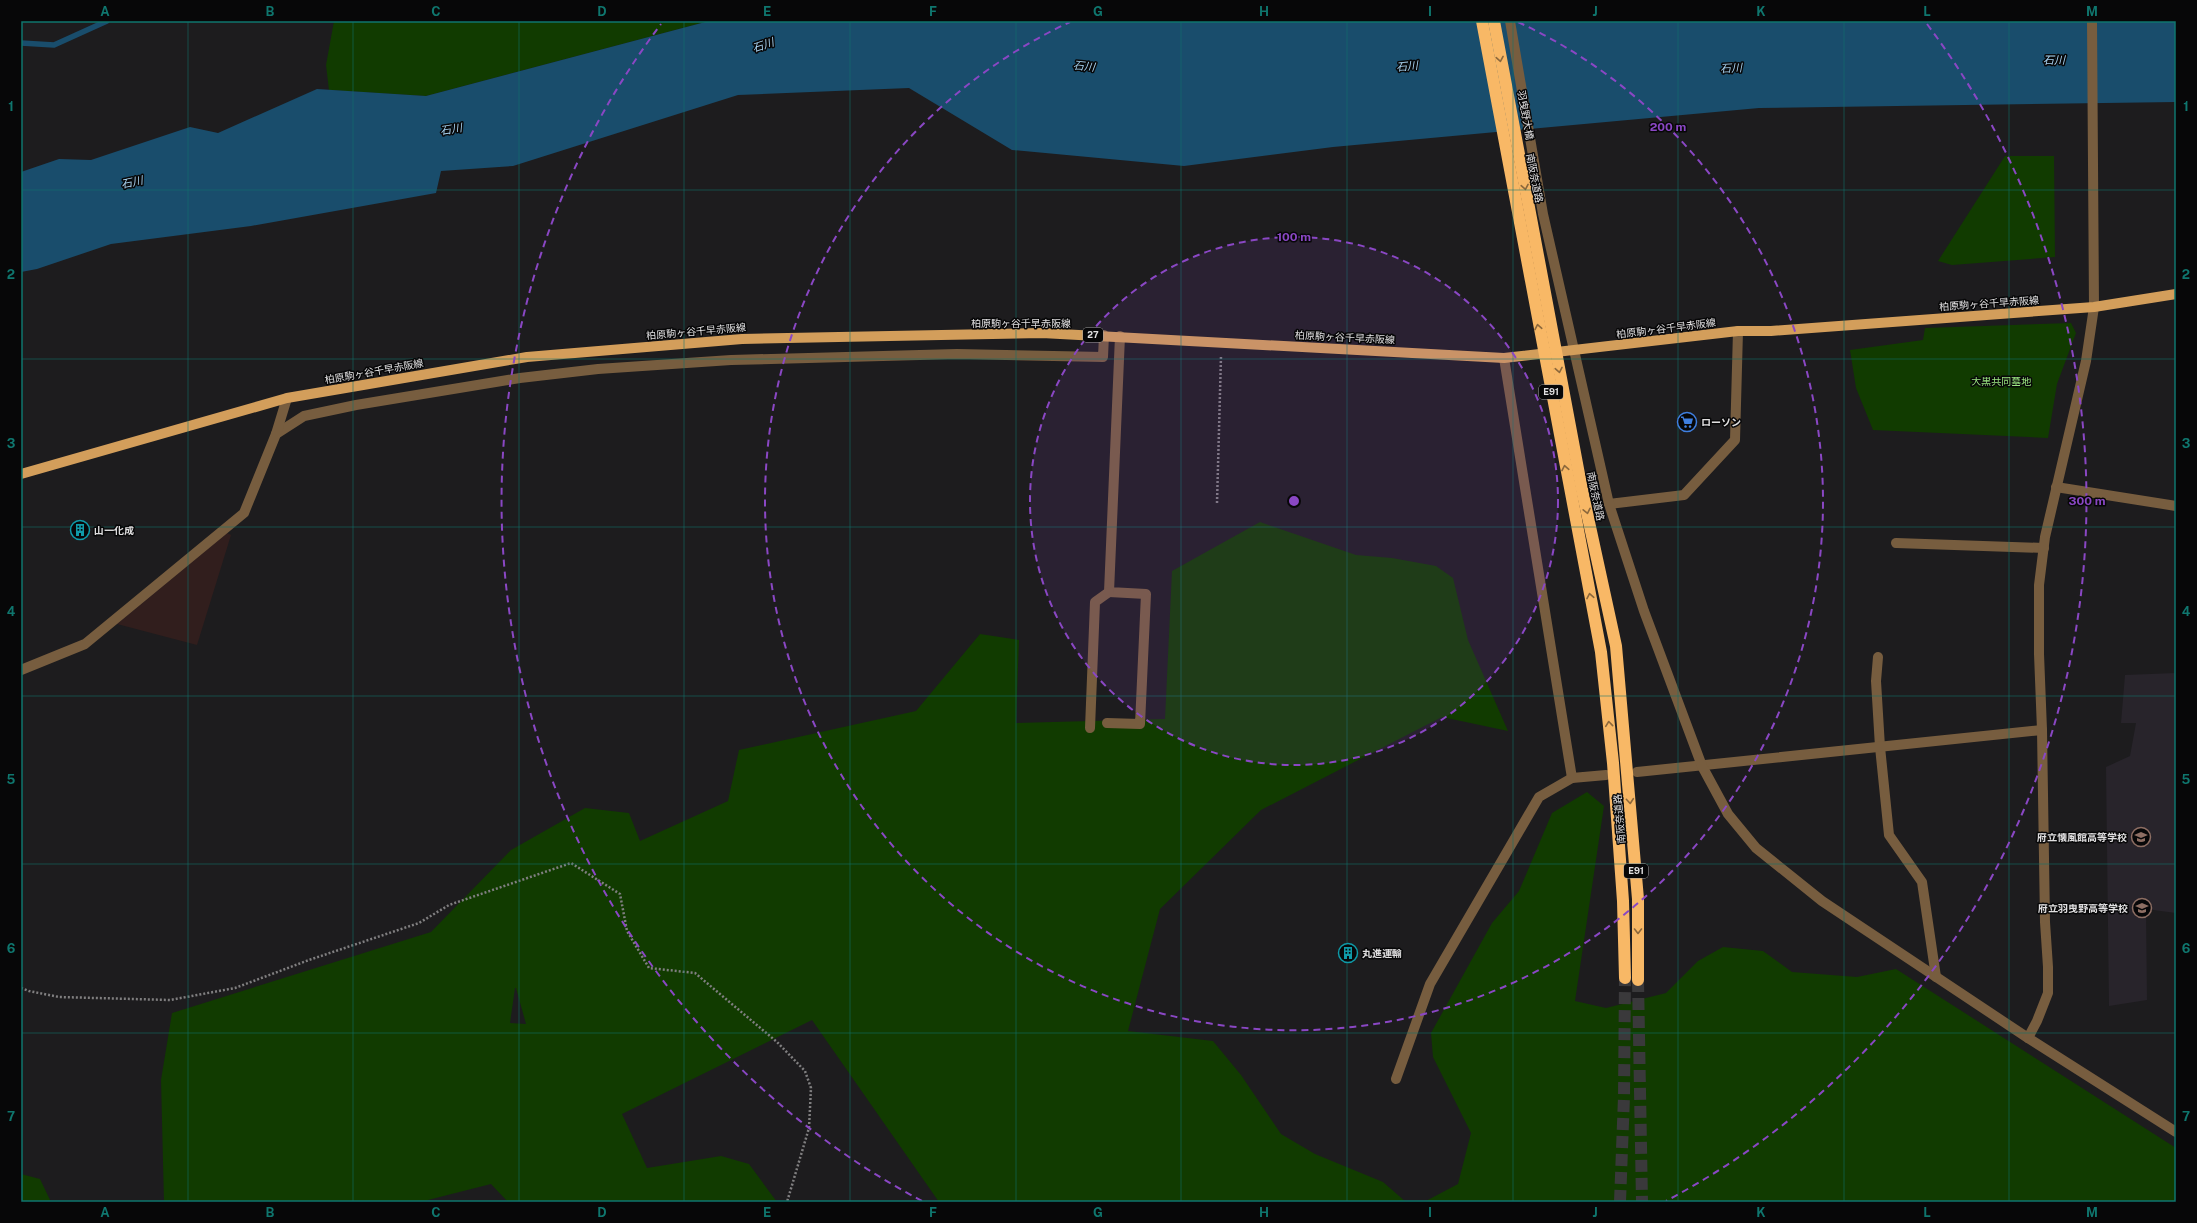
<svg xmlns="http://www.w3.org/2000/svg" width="2197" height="1223" font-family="'Public Sans','Noto Sans JP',sans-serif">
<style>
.industrial{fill:#311e1d}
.built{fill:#28242b}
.green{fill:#113b00;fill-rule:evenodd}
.water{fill:#194d6c}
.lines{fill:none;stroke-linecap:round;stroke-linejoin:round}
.stream{stroke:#194d6c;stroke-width:5.5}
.motorway-tunnel{stroke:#3a393b;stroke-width:12;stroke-dasharray:12 6;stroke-linecap:butt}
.path{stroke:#807f80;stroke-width:2.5;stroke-dasharray:2 2;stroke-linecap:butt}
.service{stroke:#775d3f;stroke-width:10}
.minor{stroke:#775d3f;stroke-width:10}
.tertiary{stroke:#775d3f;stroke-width:10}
.primary{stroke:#d39e5b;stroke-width:10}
.motorway{stroke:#f8b866;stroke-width:12}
.oneway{stroke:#8c683c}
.grid{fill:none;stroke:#0f766e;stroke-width:1;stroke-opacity:0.55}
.ring{fill:none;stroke:#8a47c4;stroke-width:2;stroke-dasharray:7 5}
.labels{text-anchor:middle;stroke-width:3;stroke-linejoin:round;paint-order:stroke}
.shield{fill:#070708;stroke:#9f9e9f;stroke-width:1}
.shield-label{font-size:9px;font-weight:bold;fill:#e0dfe0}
.street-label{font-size:10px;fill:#e0dfe0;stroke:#070708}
.park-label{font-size:10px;fill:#9ce782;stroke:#070708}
.poi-label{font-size:10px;font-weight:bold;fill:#e0dfe0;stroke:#070708;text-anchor:start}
.water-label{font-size:11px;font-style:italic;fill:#a9d4f2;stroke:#070708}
.centre{fill:#8a47c4;stroke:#070708;stroke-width:2}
.ring-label{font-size:12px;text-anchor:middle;font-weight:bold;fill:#8a47c4;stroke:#070708;stroke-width:3;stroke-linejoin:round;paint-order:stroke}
.neatline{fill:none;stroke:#0f766e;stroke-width:1.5}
.grid-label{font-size:13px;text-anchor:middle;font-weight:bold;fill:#0f766e}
</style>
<rect width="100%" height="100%" fill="#1d1c1e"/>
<polygon class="industrial" points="227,533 231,535 197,645 117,624"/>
<polygon class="built" points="2176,673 2176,913 2146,909 2147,1000 2109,1006 2106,767 2130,756 2136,723 2121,723 2125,675"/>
<g class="green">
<polygon points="334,21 709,21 426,96 329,90 326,65"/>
<polygon points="2005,156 2054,156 2055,257 1952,265 1938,261"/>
<polygon points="2071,323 2076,333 2057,384 2048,438 1873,430 1856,388 1850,350 1923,340 1925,328"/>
<path d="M1260,522L1356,555L1392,558L1436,566L1453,578L1468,640L1508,731L1442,717L1261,810L1160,909L1128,1031L1213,1041L1241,1075L1281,1134L1315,1154L1383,1182L1406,1202H939L812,1020L622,1114L647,1168L721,1156L749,1164L777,1202H508L491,1184L420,1202H164L161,1080L172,1013L431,932L511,850L585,808L629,813L640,841L728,801L739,750L916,711L980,634L1019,640L1016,723L1165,719L1172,571ZM515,988H516L526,1024L510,1023Z"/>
<polygon points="1587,792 1604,806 1575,1001 1606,1008 1666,993 1698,961 1723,947 1763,951 1792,972 1857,977 1896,969 2176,1148 2176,1202 1424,1202 1458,1184 1471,1133 1433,1057 1431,1033 1492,923 1519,891 1552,813"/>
<polygon points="21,1174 40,1179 51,1202 21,1202"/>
</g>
<polygon class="water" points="709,21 2176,21 2176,102 1759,108 1333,147 1184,166 1012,150 909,88 738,95 513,166 441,171 436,193 251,226 111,244 37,269 21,272 21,172 59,159 91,160 190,127 218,133 317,89 426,96"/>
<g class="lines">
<polyline class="stream" points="21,43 54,45 107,21"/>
<g class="motorway-tunnel">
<polyline points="1638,980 1642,1202"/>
<polyline points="1620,1202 1624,1097 1625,978"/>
</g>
<g class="path">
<polyline points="1217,503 1221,356"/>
<polyline points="21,988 29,991 59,997 170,1000 235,988 309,960 419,923 449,905 571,863 620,894 627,931 649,968 695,973 777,1042 805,1071 811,1088 809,1128 787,1202"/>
</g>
<g class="service">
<polyline points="1609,504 1684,495 1735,440 1738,331"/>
<polyline points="1107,723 1140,724 1146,594 1109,592 1120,336"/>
<polyline points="1090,728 1095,602 1109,592"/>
<polyline points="1396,1079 1430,984 1539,797 1572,778"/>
</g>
<g class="minor">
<polyline points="1504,358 1572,778 1606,775"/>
<polyline points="276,434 304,416 356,405 520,378 598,369 731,360 957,354 1103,357 1104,335"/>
<polyline points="2056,487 2176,506"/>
<polyline points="1896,543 2044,548"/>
<polyline points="1878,657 1876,681 1880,747 1889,835 1922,882 1936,977"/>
<polyline points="21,670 85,644 244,513 276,434 287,398"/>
<polyline points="1637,772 2042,730"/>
</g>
<g class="tertiary">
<polyline points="1510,21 1543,214 1574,350 1609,504 1644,611 1702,766 1728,814 1756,848 1822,901 2028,1038"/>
<polyline points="2092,21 2094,307 2086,361 2045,537 2039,585 2039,654 2042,730 2045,922 2048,967 2048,993 2037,1021 2028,1038 2176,1132"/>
</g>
<polyline class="primary" points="21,474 287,398 527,357 742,339 1042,333 1504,358 1738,331 1771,331 2094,307 2176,294"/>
<g class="motorway">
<polyline points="1482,21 1601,652 1613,763 1623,901 1625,978"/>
<polyline points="1494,21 1582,490 1616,646 1638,899 1638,980"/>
</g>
</g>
<defs><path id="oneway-chevron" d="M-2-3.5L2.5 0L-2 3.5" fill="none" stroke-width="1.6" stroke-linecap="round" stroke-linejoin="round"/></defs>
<g class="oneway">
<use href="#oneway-chevron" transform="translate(1500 59) rotate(80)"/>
<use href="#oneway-chevron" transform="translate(1525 187) rotate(79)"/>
<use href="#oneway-chevron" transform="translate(1538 327) rotate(-101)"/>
<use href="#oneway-chevron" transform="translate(1559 370) rotate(79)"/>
<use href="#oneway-chevron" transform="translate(1565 468) rotate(-101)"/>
<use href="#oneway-chevron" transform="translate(1587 511) rotate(78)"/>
<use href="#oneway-chevron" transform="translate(1590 596) rotate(-101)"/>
<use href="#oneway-chevron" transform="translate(1609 724) rotate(-96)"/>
<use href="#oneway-chevron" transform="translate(1630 801) rotate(85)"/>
<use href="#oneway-chevron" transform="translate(1638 931) rotate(90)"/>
</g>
<path class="grid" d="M188,21V1202M353,21V1202M519,21V1202M684,21V1202M850,21V1202M1016,21V1202M1181,21V1202M1347,21V1202M1513,21V1202M1678,21V1202M1844,21V1202M2009,21V1202M21,190H2176M21,359H2176M21,527H2176M21,696H2176M21,864H2176M21,1033H2176"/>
<circle cx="1294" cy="501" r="264" fill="#8a47c4" fill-opacity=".12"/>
<g class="ring">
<circle cx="1294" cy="501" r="264"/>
<path d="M1518 22A529 529 0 1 1 1070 22"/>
<path d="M922 1201A793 793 0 0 1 661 24M1927 24A793 793 0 0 1 1666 1201"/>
</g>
<defs>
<g id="supermarket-ring" transform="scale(1)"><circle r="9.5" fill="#070708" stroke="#3f7fe0" stroke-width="1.5"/><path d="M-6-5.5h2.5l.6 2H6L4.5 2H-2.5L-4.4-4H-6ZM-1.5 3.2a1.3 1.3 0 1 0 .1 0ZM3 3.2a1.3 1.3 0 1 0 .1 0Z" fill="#3f7fe0"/></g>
<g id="building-ring" transform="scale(1)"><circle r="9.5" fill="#070708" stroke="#0f9aa8" stroke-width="1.5"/><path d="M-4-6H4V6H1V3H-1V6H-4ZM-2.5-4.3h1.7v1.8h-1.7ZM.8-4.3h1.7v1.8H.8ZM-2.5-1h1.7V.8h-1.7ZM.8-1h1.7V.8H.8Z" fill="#0f9aa8"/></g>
<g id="school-ring" transform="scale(1)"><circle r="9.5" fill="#070708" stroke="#8d6e63" stroke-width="1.5"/><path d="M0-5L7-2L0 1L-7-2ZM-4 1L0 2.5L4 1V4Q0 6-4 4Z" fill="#8d6e63"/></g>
</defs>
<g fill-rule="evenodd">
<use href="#supermarket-ring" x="1687" y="422"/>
<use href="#building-ring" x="80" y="530"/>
<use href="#school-ring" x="2141" y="837"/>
<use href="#school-ring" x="2142" y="908"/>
<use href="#building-ring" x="1348" y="953"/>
</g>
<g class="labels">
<g class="shield">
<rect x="1083" y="328" width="20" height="14" rx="3"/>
<rect x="1539" y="385" width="24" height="14" rx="3"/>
<rect x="1624" y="864" width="24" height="14" rx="3"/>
</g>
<g class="shield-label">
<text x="1093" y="338">27</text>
<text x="1551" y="395">E91</text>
<text x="1636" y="874">E91</text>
</g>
<g class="street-label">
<text transform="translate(1526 115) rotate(80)" y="4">羽曳野大橋</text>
<text transform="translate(1535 178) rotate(79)" y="4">南阪奈道路</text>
<text transform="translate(1989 303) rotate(-4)" y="4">柏原駒ヶ谷千早赤阪線</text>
<text x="1021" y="327">柏原駒ヶ谷千早赤阪線</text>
<text transform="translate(1666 328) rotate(-7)" y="4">柏原駒ヶ谷千早赤阪線</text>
<text transform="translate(696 331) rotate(-5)" y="4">柏原駒ヶ谷千早赤阪線</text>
<text transform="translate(1345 337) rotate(3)" y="4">柏原駒ヶ谷千早赤阪線</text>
<text transform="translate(374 371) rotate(-10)" y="4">柏原駒ヶ谷千早赤阪線</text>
<text transform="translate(1596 496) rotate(78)" y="4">南阪奈道路</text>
<text transform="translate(1619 819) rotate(-95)" y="4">南阪奈道路</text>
</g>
<g class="park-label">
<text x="2001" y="385">大黒共同墓地</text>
</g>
<g class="poi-label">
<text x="1701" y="426">ローソン</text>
<text x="94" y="534">山一化成</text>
<text x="2127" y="841" text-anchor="end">府立懐風館高等学校</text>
<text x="2128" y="912" text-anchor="end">府立羽曳野高等学校</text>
<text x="1362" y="957">丸進運輸</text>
</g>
<g class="water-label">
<text transform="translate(763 45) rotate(-18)" y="4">石川</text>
<text x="2054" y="64">石川</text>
<text transform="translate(1084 66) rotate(6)" y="4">石川</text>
<text transform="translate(1407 66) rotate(-5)" y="4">石川</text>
<text transform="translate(1731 68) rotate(-3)" y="4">石川</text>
<text transform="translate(451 129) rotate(-9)" y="4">石川</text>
<text transform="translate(132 182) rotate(-12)" y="4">石川</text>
</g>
</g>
<circle cx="1294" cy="501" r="6" class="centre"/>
<g class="ring-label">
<text x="1668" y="131">200 m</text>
<text x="1294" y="241">100 m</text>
<text x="2087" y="505">300 m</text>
</g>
<rect width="2197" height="1223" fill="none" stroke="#070708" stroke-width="44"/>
<rect x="22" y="22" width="2153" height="1179" class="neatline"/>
<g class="grid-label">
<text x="105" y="16">A</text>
<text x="270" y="16">B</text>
<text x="436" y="16">C</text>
<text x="602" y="16">D</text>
<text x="767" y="16">E</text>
<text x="933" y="16">F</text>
<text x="1098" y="16">G</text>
<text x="1264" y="16">H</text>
<text x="1430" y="16">I</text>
<text x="1595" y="16">J</text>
<text x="1761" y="16">K</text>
<text x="1927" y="16">L</text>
<text x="2092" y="16">M</text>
<text x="11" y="111">1</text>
<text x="2186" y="111">1</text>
<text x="11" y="279">2</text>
<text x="2186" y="279">2</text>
<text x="11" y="448">3</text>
<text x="2186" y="448">3</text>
<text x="11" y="616">4</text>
<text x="2186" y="616">4</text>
<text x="11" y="784">5</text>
<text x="2186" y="784">5</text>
<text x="11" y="953">6</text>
<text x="2186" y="953">6</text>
<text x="11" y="1121">7</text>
<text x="2186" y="1121">7</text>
<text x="105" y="1217">A</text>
<text x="270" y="1217">B</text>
<text x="436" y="1217">C</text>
<text x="602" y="1217">D</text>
<text x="767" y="1217">E</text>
<text x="933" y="1217">F</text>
<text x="1098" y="1217">G</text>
<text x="1264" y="1217">H</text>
<text x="1430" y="1217">I</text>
<text x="1595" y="1217">J</text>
<text x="1761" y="1217">K</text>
<text x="1927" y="1217">L</text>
<text x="2092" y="1217">M</text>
</g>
</svg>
